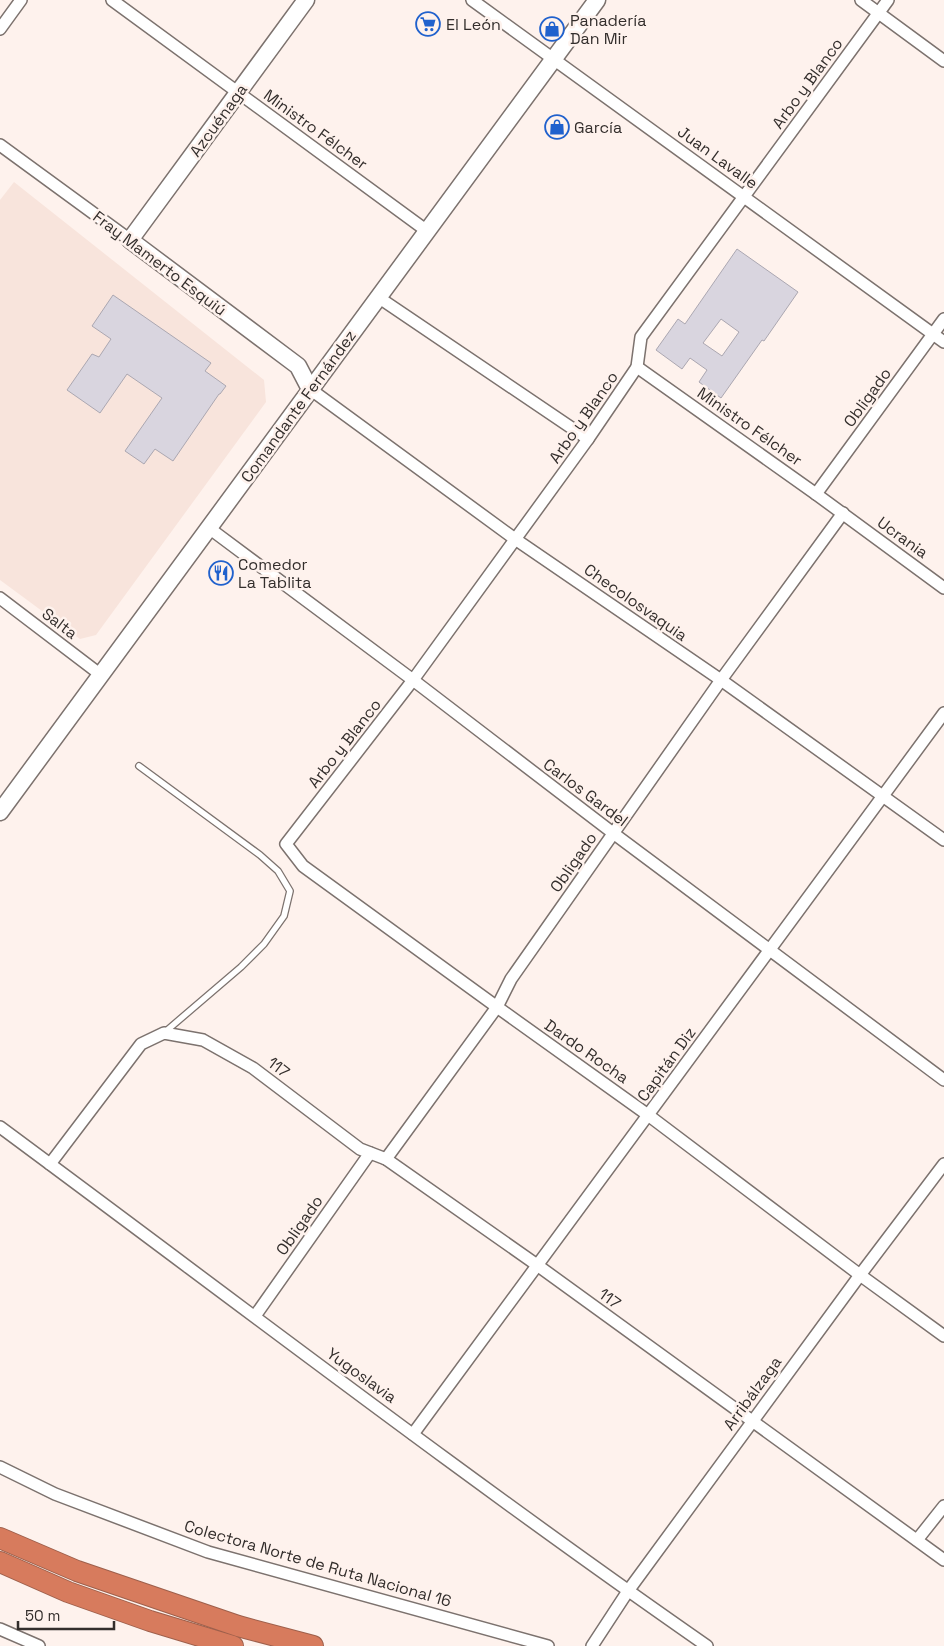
<svg xmlns="http://www.w3.org/2000/svg" width="944" height="1646" font-family="'Space Grotesk',sans-serif">
<style>
.built{fill:#f8e4dc}
.building{fill:#d9d5df;stroke:#aba7b1;fill-rule:evenodd}
.lines{fill:none;stroke-linecap:round;stroke-linejoin:round}
.lane-casing{stroke:#7c726e;stroke-width:8}
.street-casing{stroke:#7c726e;stroke-width:14}
.secondary-casing{stroke:#7c726e;stroke-width:19}
.highway-casing{stroke:#9e604c;stroke-width:22}
.lane{stroke:#fff;stroke-width:5.5}
.street{stroke:#fff;stroke-width:11}
.secondary{stroke:#fff;stroke-width:16}
.highway{stroke:#d77b5d;stroke-width:20}
.labels{text-anchor:middle;stroke-width:5;stroke-linejoin:round;paint-order:stroke}
.poi-label{font-size:16px;fill:#332e2c;stroke:#fef2ed;text-anchor:start}
.street-label{font-size:16px;fill:#332e2c;stroke:#fef2ed}
</style>
<rect width="100%" height="100%" fill="#fef2ed"/>
<polygon class="built" points="14,182 264,380 266,402 96,635 80,639 0,580 0,200"/>
<g class="building">
<path d="M737,249L798,292L764,341L762,340L721,398L699,382L707,370L690,358L682,369L656,350L678,319L685,324ZM721,319L739,332L722,356L703,343Z"/>
<polygon points="113,295 211,363 205,371 226,386 220,394 219,394 173,461 155,449 144,464 125,451 162,398 127,374 100,413 67,390 92,354 99,357 111,339 92,326"/>
</g>
<g class="lines">
<g class="lane-casing">
<polyline id="lane" points="139,766 260,855 278,871 290,891 284,916 264,944 241,967 165,1032"/>
</g>
<g class="street-casing">
<g id="street">
<polyline points="112,0 427,231"/>
<polyline points="472,0 944,342"/>
<polyline points="861,0 944,61"/>
<polyline points="888,0 641,337 637,367 588,439 413,680 286,844 303,866 497,1007 648,1115 860,1275 944,1336"/>
<polyline points="0,29 21,0"/>
<polyline points="0,145 130,240"/>
<polyline points="378,297 588,439"/>
<polyline points="637,367 816,494 944,588"/>
<polyline points="310,389 515,539 721,680 944,840"/>
<polyline points="816,494 944,319"/>
<polyline points="209,528 413,680 613,833 944,1080"/>
<polyline points="0,598 101,675"/>
<path d="M0,1127C235,1301 467,1479 707,1646"/>
<polyline points="386,1159 497,1007 511,979 721,680 843,513"/>
<polyline points="50,1164 141,1044 164,1033 203,1040 253,1068 360,1149 386,1159 537,1265 944,1560"/>
<polyline points="255,1316 370,1153"/>
<polyline points="413,1434 944,713"/>
<polyline points="0,1467 55,1494 208,1552 548,1646"/>
<polyline points="917,1540 944,1506"/>
<polyline points="0,1629 39,1646"/>
<polyline points="592,1646 628,1591 860,1275 944,1164"/>
</g>
</g>
<g class="secondary-casing">
<g id="secondary">
<polyline points="306,0 130,240 298,366 310,389"/>
<polyline points="0,812 597,0"/>
</g>
</g>
<g class="highway-casing">
<g id="highway">
<polyline points="0,1538 77,1571 238,1626 313,1646"/>
<polyline points="0,1562 68,1592 150,1621 233,1646"/>
</g>
</g>
<use href="#lane" class="lane"/>
<use href="#street" class="street"/>
<use href="#secondary" class="secondary"/>
<use href="#highway" class="highway"/>
</g>
<defs>
<g id="supermarket-ring" transform="scale(1.25)"><circle r="9.5" fill="#fef2ed" stroke="#2061cd" stroke-width="1.5"/><path d="M-6-5.5h2.5l.6 2H6L4.5 2H-2.5L-4.4-4H-6ZM-1.5 3.2a1.3 1.3 0 1 0 .1 0ZM3 3.2a1.3 1.3 0 1 0 .1 0Z" fill="#2061cd"/></g>
<g id="shop-ring" transform="scale(1.25)"><circle r="9.5" fill="#fef2ed" stroke="#2061cd" stroke-width="1.5"/><path d="M-5-2.5h2.3a2.7 3.5 0 0 1 5.4 0H5L5.5 6h-11ZM-1.5-2.5h3a1.5 2.3 0 0 0-3 0Z" fill="#2061cd"/></g>
<g id="restaurant-ring" transform="scale(1.25)"><circle r="9.5" fill="#fef2ed" stroke="#2061cd" stroke-width="1.5"/><path d="M-5-6h1v4h1v-4h1v4h1v-4h1v5L-1.5 .5V6h-2V.5L-5-1ZM5-6V6H3V1.5H1.5Q1.5-4 5-6Z" fill="#2061cd"/></g>
</defs>
<g fill-rule="evenodd">
<use href="#supermarket-ring" x="428" y="24"/>
<use href="#shop-ring" x="552" y="29"/>
<use href="#shop-ring" x="557" y="127"/>
<use href="#restaurant-ring" x="221" y="573"/>
</g>
<g class="labels">
<g class="poi-label">
<text x="570" y="26">Panadería<tspan x="570" dy="18">Dan Mir</tspan></text>
<text x="446" y="30">El León</text>
<text x="574" y="133">García</text>
<text x="238" y="570">Comedor<tspan x="238" dy="18">La Tablita</tspan></text>
</g>
<g class="street-label">
<text transform="translate(807 83) rotate(-54)" y="6">Arbo y Blanco</text>
<text transform="translate(218 120) rotate(-54)" y="6">Azcuénaga</text>
<text transform="translate(316 129) rotate(36)" y="6">Ministro Félcher</text>
<text transform="translate(718 157) rotate(36)" y="6">Juan Lavalle</text>
<text transform="translate(160 263) rotate(37)" y="6">Fray Mamerto Esquiú</text>
<text transform="translate(867 397) rotate(-54)" y="6">Obligado</text>
<text transform="translate(298 406) rotate(-54)" y="6">Comandante Fernández</text>
<text transform="translate(583 417) rotate(-55)" y="6">Arbo y Blanco</text>
<text transform="translate(750 426) rotate(35)" y="6">Ministro Félcher</text>
<text transform="translate(903 537) rotate(36)" y="6">Ucrania</text>
<text transform="translate(636 602) rotate(35)" y="6">Checolosvaquia</text>
<text transform="translate(60 623) rotate(37)" y="6">Salta</text>
<text transform="translate(344 743) rotate(-52)" y="6">Arbo y Blanco</text>
<text transform="translate(586 792) rotate(37)" y="6">Carlos Gardel</text>
<text transform="translate(573 862) rotate(-55)" y="6">Obligado</text>
<text transform="translate(587 1051) rotate(35)" y="6">Dardo Rocha</text>
<text transform="translate(666 1064) rotate(-54)" y="6">Capitán Diz</text>
<text transform="translate(279 1067) rotate(37)" y="6">117</text>
<text transform="translate(299 1225) rotate(-55)" y="6">Obligado</text>
<text transform="translate(610 1298) rotate(36)" y="6">117</text>
<text transform="translate(362 1375) rotate(36)" y="6">Yugoslavia</text>
<text transform="translate(752 1393) rotate(-54)" y="6">Arribálzaga</text>
<text transform="translate(318 1563) rotate(16)" y="6">Colectora Norte de Ruta Nacional 16</text>
</g>
</g>
<path d="M18 1621v8h96v-8" fill="none" stroke="#332e2c" stroke-width="2.5"/>
<text x="25" y="1621" font-size="15" fill="#332e2c" stroke="#fef2ed" stroke-width="4" paint-order="stroke">50 m</text>
</svg>
